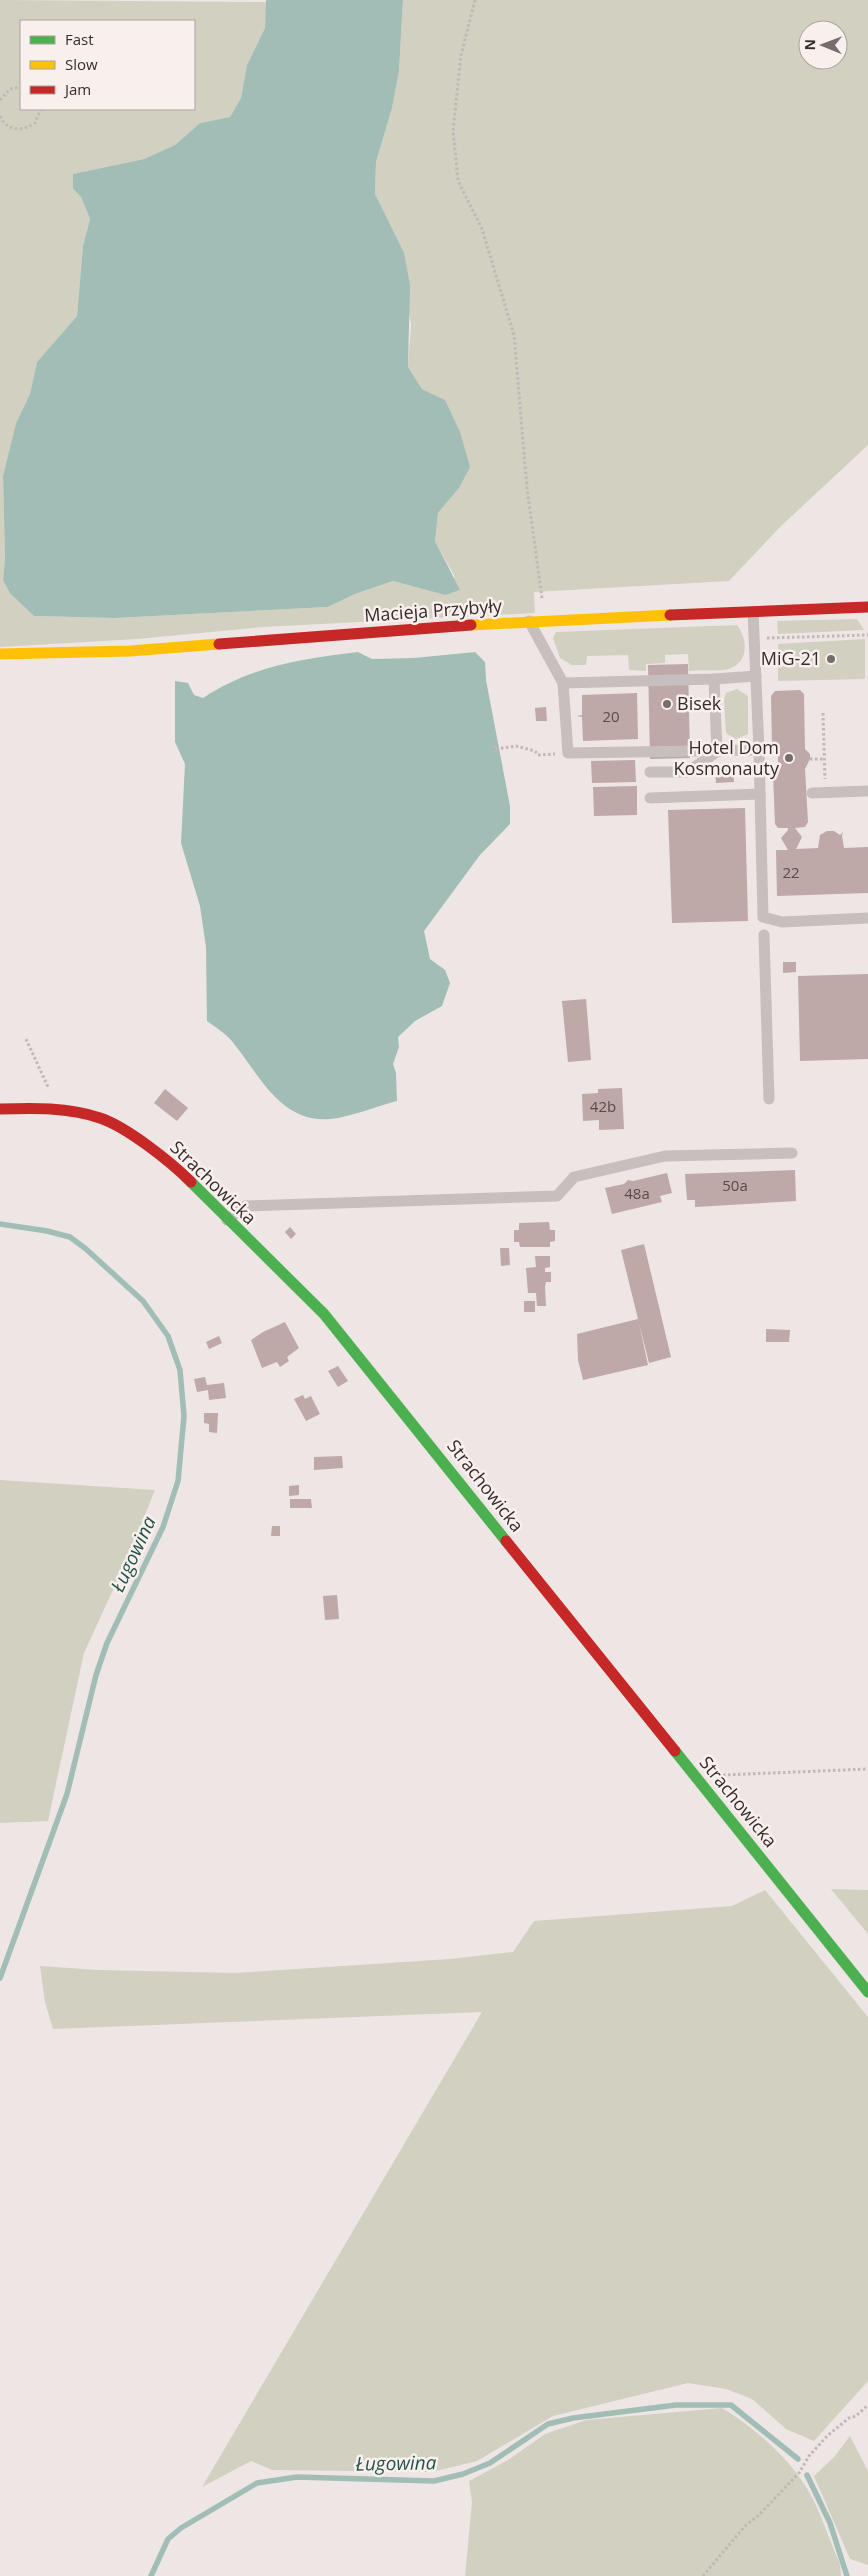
<svg xmlns="http://www.w3.org/2000/svg" width="868" height="2576" font-family="'Open Sans',sans-serif">
<style>
.green{fill:#d2d0c0;fill-rule:evenodd}
.water{fill:#a2bdb6}
.lines{fill:none;stroke-linecap:round;stroke-linejoin:round}
.stream{stroke:#a2bdb6;stroke-width:5.5}
.building{fill:#bea8a8}
.path{stroke:#bfb8b6;stroke-width:3;stroke-dasharray:2.5 2.5;stroke-linecap:butt}
.lane{stroke:#c6bfbd;stroke-width:11}
.fast{stroke:#4caf50;stroke-width:11}
.slow{stroke:#ffc107;stroke-width:11}
.jam{stroke:#c62828;stroke-width:11}
.poi-dot{fill:#776d6c;stroke:#f8f0ed;stroke-width:2}
.labels{text-anchor:middle;stroke-width:5;stroke-linejoin:round;paint-order:stroke}
.number-label{font-size:15px;fill:#594b4a}
.street-label{font-size:18px;fill:#372c2b;stroke:#f8f0ed}
.poi-label{font-size:18px;fill:#372c2b;stroke:#f8f0ed;text-anchor:end}
.water-label{font-size:19px;font-style:italic;fill:#25544b;stroke:#f8f0ed}
</style>
<rect width="100%" height="100%" fill="#ede6e4"/>
<g class="green">
<path d="M0,0L267,2L265,28L247,65L241,98L230,117L200,123L175,145L144,159L73,174V189L81,197L90,219L83,246L77,316L37,362L30,394L16,423L3,476L5,558L3,580L34,616L115,618L328,607L355,594L393,581L445,595L455,577L435,541L438,513L459,488L445,400L422,389L408,367L411,324L388,223L375,194L376,162L392,108L399,71L403,0H868V445L780,527L729,581L534,592L535,613L263,627L137,639L0,647ZM21,21H194V109H21ZM808,30H838V60H808Z"/>
<polygon points="857,619 864,630 778,634 777,621"/>
<path d="M737,625C749,641 749,666 724,670C713,671 700,670 689,671L688,654L665,655V663L646,664V671L629,670L628,655L587,656L586,665H572L560,658L553,638L556,632Z"/>
<polygon points="865,639 865,679 778,681 778,644"/>
<polygon points="737,689 748,696 748,734 736,739 726,733 724,700 726,693"/>
<polygon points="0,1480 155,1490 128,1557 84,1653 48,1821 0,1823"/>
<polygon points="831,1889 868,1890 868,1934"/>
<polygon points="765,1890 868,2017 868,2381 814,2441 786,2429 752,2399 726,2389 688,2383 553,2416 477,2461 432,2472 272,2470 251,2461 202,2487 482,2012 53,2029 45,2002 40,1966 98,1970 235,1973 450,1959 513,1952 534,1921 732,1906"/>
<path d="M722,2408C755,2428 788,2457 808,2490C821,2512 829,2540 840,2564L841,2576H465L472,2502L469,2481L508,2460L545,2434L586,2420Z"/>
<polygon points="850,2436 868,2471 868,2565 850,2559 814,2476 835,2456"/>
</g>
<g class="water">
<polygon points="266,0 403,0 399,71 392,108 376,162 375,194 404,253 410,285 408,367 422,389 445,400 460,432 470,467 459,488 438,513 435,541 460,590 445,595 393,581 355,594 328,607 115,618 34,616 10,593 3,580 5,558 3,476 16,423 30,394 37,362 77,316 83,246 90,219 81,197 73,189 73,174 144,159 175,145 200,123 230,117 241,98 247,65 265,28"/>
<path d="M358,652L372,659L414,658L475,652L485,662L486,680L510,806V824L480,855L424,931L430,959L445,970L450,983L442,1006L415,1021L398,1037L399,1047L393,1064L396,1073L397,1101C378,1106 358,1114 338,1118C281,1128 261,1076 231,1040C225,1033 215,1027 207,1021L206,947L200,906L181,843L185,764L175,742V681L188,683L194,695L203,698C252,666 301,659 358,652Z"/>
</g>
<g class="lines">
<g class="stream">
<polyline points="0,1224 47,1231 70,1237 86,1249 143,1301 168,1336 180,1370 184,1416 178,1481 163,1527 107,1643 96,1675 67,1794 0,1978"/>
<polyline points="807,2475 830,2523 847,2576"/>
<polyline points="151,2576 168,2539 181,2528 257,2483 297,2477 434,2481 463,2474 490,2463 548,2424 573,2418 676,2405 731,2405 798,2459"/>
</g>
</g>
<g class="building">
<polygon points="688,664 690,758 650,759 648,665"/>
<polygon points="800,690 804,694 805,749 810,754 810,759 805,769 808,822 805,827 795,828 802,837 796,849 818,848 820,835 827,831 834,831 840,835 843,832 842,836 844,848 868,847 868,893 777,896 776,850 788,850 781,838 788,830 788,828 778,828 775,824 773,773 778,767 778,752 772,747 771,696 775,691"/>
<polygon points="637,693 638,739 583,741 582,717 577,716 582,715 582,695"/>
<polygon points="546,707 547,721 536,721 535,708"/>
<polygon points="635,760 636,782 592,783 591,761"/>
<polygon points="733,768 734,782 716,783 715,769"/>
<polygon points="637,786 637,815 594,816 593,787"/>
<polygon points="745,808 748,921 672,923 668,810"/>
<polygon points="783,962 796,962 796,972 783,973"/>
<polygon points="868,974 868,1059 800,1061 798,976"/>
<polygon points="586,999 591,1060 568,1062 562,1001"/>
<polygon points="622,1088 624,1129 599,1130 599,1120 583,1121 582,1094 598,1093 598,1089"/>
<polygon points="165,1089 188,1108 177,1121 154,1103"/>
<polygon points="795,1170 796,1201 695,1207 695,1200 687,1200 685,1174"/>
<polygon points="667,1173 672,1193 660,1196 662,1202 612,1214 605,1188 624,1184 628,1180 633,1181"/>
<polygon points="549,1222 550,1230 555,1230 555,1241 550,1242 550,1247 520,1247 519,1242 514,1242 514,1230 519,1230 519,1223"/>
<polygon points="290,1227 296,1234 291,1239 285,1232"/>
<polygon points="644,1244 671,1357 649,1363 639,1323 648,1365 583,1380 578,1360 577,1334 638,1319 621,1250"/>
<polygon points="500,1248 509,1248 510,1265 501,1266"/>
<polygon points="535,1256 550,1256 550,1267 545,1268 545,1272 551,1272 551,1282 546,1282 545,1287 546,1306 537,1306 536,1293 528,1293 526,1268 536,1267"/>
<rect x="524" y="1301" width="11" height="11"/>
<polygon points="285,1322 299,1348 287,1357 289,1361 280,1367 277,1362 262,1368 251,1340 263,1332"/>
<polygon points="766,1329 790,1330 789,1342 766,1342"/>
<polygon points="219,1336 222,1343 209,1349 206,1342"/>
<polygon points="338,1366 348,1381 338,1387 328,1371"/>
<polygon points="205,1377 207,1385 224,1383 226,1398 209,1400 208,1390 197,1392 194,1379"/>
<polygon points="303,1395 305,1399 311,1396 320,1414 306,1421 294,1399"/>
<polygon points="204,1413 218,1413 217,1433 209,1432 209,1424 204,1423"/>
<polygon points="342,1456 343,1468 314,1470 314,1457"/>
<polygon points="299,1485 299,1495 289,1496 289,1486"/>
<polygon points="290,1499 311,1499 312,1508 290,1508"/>
<polygon points="272,1526 280,1526 280,1536 271,1536"/>
<polygon points="337,1595 339,1619 325,1620 323,1596"/>
</g>
<g class="lines">
<g class="path">
<polyline points="475,0 461,55 453,131 458,181 482,229 514,335 527,488 542,598"/>
<polyline points="0,100 10,89 21,87"/>
<path d="M0,116C7,131 22,132 35,123L41,109"/>
<polyline points="767,638 868,635"/>
<polyline points="823,713 825,779"/>
<polyline points="495,745 496,752"/>
<polyline points="496,749 516,746 535,751 538,755 555,754"/>
<polyline points="810,759 825,759"/>
<polyline points="26,1039 48,1087"/>
<polyline points="723,1775 868,1769"/>
<polyline points="703,2576 745,2526 759,2515 799,2473 809,2456 827,2436 849,2418 856,2416 868,2405"/>
</g>
<g class="lane">
<polyline points="529,621 563,683 568,753 759,750 753,612"/>
<polyline points="563,683 714,679 756,676"/>
<polyline points="759,750 763,917 782,922 868,918"/>
<polyline points="650,772 687,772 717,752 714,679"/>
<polyline points="812,793 868,791"/>
<polyline points="650,798 760,794"/>
<polyline points="764,935 769,1099"/>
<polyline points="227,1220 245,1206 557,1196 574,1177 665,1156 792,1153"/>
</g>
<g class="fast">
<polyline points="191,1182 324,1314 506,1541"/>
<polyline points="675,1751 868,1992"/>
</g>
<g class="slow">
<polyline points="471,625 670,615"/>
<polyline points="0,654 130,651 219,644"/>
</g>
<g class="jam">
<polyline points="670,615 868,607"/>
<polyline points="219,644 471,625"/>
<path d="M0,1109C33,1108 68,1107 100,1118C127,1127 171,1162 191,1182"/>
<polyline points="506,1541 675,1751"/>
</g>
</g>
<g class="poi-dot">
<circle cx="831" cy="659" r="5"/>
<circle cx="667" cy="704" r="5"/>
<circle cx="789" cy="758" r="5"/>
</g>
<g class="labels">
<g class="number-label">
<text x="611" y="722">20</text>
<text x="791" y="878">22</text>
<text x="603" y="1112">42b</text>
<text x="735" y="1191">50a</text>
<text x="637" y="1199">48a</text>
</g>
<g class="street-label">
<text transform="translate(433 611) rotate(-4)" y="6">Macieja Przybyły</text>
<text transform="translate(213 1183) rotate(44)" y="6">Strachowicka</text>
<text transform="translate(485 1486) rotate(52)" y="6">Strachowicka</text>
<text transform="translate(738 1802) rotate(51)" y="6">Strachowicka</text>
</g>
<g class="poi-label">
<text x="821" y="665">MiG-21</text>
<text x="677" y="710" text-anchor="start">Bisek</text>
<text x="779" y="754">Hotel Dom<tspan x="779" dy="21">Kosmonauty</tspan></text>
</g>
<g class="water-label">
<text transform="translate(133 1554) rotate(-65)" y="7">Ługowina</text>
<text transform="translate(396 2463) rotate(-1)" y="7">Ługowina</text>
</g>
</g>
<rect x="20" y="20" width="175" height="90" fill="#f8f0ed" stroke="#aba29f"/>
<rect x="30" y="36" width="25" height="8" fill="#4caf50" stroke="#aba29f"/>
<text x="65" y="45" font-size="15" fill="#372c2b">Fast</text>
<rect x="30" y="61" width="25" height="8" fill="#ffc107" stroke="#aba29f"/>
<text x="65" y="70" font-size="15" fill="#372c2b">Slow</text>
<rect x="30" y="86" width="25" height="8" fill="#c62828" stroke="#aba29f"/>
<text x="65" y="95" font-size="15" fill="#372c2b">Jam</text>
<g transform="translate(823 45) rotate(271)"><circle r="24" fill="#f8f0ed" stroke="#aba29f"/>
<path d="M0-4L9 19L0 12L-9 19Z" fill="#776d6c"/>
<text y="-8" font-size="14" font-weight="bold" text-anchor="middle" fill="#372c2b">N</text>
</g>
</svg>
